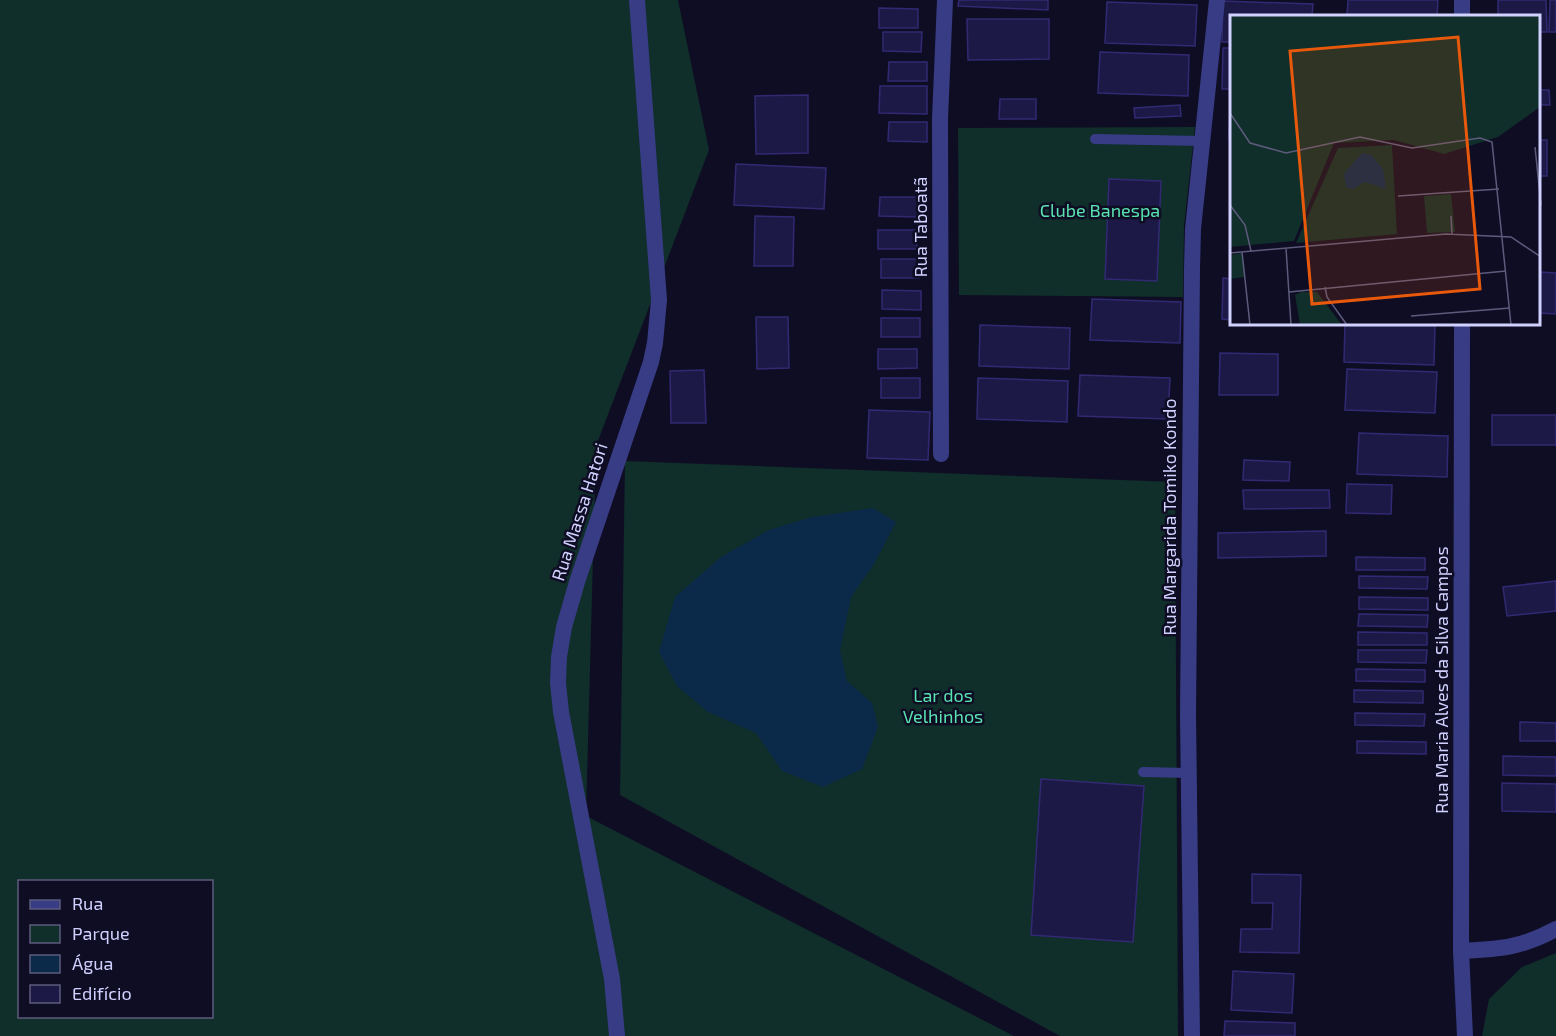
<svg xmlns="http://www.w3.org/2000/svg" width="1556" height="1036" font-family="'Exo 2',sans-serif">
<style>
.green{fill:#102e2a;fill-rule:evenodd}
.water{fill:#0b2a4a}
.building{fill:#1d1946;stroke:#312a72;stroke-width:1.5}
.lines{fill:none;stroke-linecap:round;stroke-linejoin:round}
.service{stroke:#373c85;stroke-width:10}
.minor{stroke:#373c85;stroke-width:16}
.labels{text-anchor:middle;stroke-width:5;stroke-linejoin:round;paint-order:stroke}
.park-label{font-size:18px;fill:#59e3b1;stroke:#0f0d24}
.street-label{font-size:18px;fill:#d1d1ff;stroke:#0f0d24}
.inset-road{fill:none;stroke:#5d5b7c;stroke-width:1.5}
.view{fill:#e8590c;fill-opacity:0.15;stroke:#e8590c;stroke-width:3}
.inset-edge{fill:none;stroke:#d1d1ff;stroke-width:3}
</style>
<rect width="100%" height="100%" fill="#0f0d24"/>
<g class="green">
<path d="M0,0H678L709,150L596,446L586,816L1014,1036H0ZM20,882H212V1016H20Z"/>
<polygon points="1195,127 1184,226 1183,297 959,295 958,128"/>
<polygon points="625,461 1175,482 1178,1036 1060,1036 620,795"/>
<polygon points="1556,953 1556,1036 1482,1036 1489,999 1522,967"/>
</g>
<polygon class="water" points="873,508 896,522 874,564 851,597 840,651 847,681 872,703 878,727 862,769 823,787 782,771 756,733 708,712 677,686 659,652 675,597 721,557 769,530 812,517"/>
<g class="building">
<polygon points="959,0 1048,0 1048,10 958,6"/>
<polygon points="1348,0 1438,0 1437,16 1347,16"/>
<polygon points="1498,0 1546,0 1547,32 1540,32 1540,16 1498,16"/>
<polygon points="1550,0 1556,0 1556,32 1549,32"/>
<polygon points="1223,1 1313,4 1312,16 1232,16 1232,42 1222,42"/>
<polygon points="1107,2 1197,5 1195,46 1105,43"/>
<polygon points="879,8 918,9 918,28 879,28"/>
<polygon points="967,19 1049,19 1049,59 968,60"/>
<polygon points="883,32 922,32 921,52 883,51"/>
<polygon points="1223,48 1232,48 1232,89 1222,89"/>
<polygon points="1100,52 1189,55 1188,96 1098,93"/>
<polygon points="889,62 927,62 927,81 888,81"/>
<polygon points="880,86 927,86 927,114 879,113"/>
<polygon points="1540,90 1549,90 1550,105 1540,105"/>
<polygon points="808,95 808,153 756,154 755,96"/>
<polygon points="1231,96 1232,96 1232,138 1229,138"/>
<polygon points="1000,99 1036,99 1036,119 999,119"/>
<polygon points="1180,105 1181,116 1135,118 1134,108"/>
<polygon points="889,122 927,122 927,142 888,141"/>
<rect x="1540" y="140" width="7" height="36"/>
<polygon points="736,164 826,168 824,209 734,205"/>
<polygon points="1109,179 1161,181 1157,281 1105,279"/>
<polygon points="880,197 918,197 918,217 879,216"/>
<polygon points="755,216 794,217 793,266 754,266"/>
<rect x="878" y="230" width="39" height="19"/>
<polygon points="881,259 920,259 919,278 881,278"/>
<polygon points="1540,272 1556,273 1556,314 1540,313"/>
<polygon points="1223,278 1232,279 1232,320 1222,319"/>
<polygon points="882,290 921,291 921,310 882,309"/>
<polygon points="1092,299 1181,302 1180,343 1090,340"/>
<polygon points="756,317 788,317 789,368 757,369"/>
<rect x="881" y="318" width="39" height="19"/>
<polygon points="1345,324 1435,324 1434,365 1344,362"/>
<polygon points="980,325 1070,328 1069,369 979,366"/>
<polygon points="878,349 917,349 917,368 878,369"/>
<polygon points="1220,353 1278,354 1278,395 1219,395"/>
<polygon points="1347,369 1437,372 1435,413 1345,410"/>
<polygon points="704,370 706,423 671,423 670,371"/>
<polygon points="1080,375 1170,378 1168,419 1078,416"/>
<rect x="881" y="378" width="39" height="20"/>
<polygon points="978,378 1068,381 1067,422 977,419"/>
<polygon points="869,410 930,412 928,460 867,458"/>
<rect x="1492" y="415" width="64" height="30"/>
<polygon points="1359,433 1448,436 1447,477 1357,474"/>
<polygon points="1244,460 1290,462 1289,481 1243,480"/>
<polygon points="1347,484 1392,485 1391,514 1346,513"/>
<polygon points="1243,490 1329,490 1330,508 1244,509"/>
<polygon points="1326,531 1326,556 1218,558 1218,533"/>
<polygon points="1356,557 1425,558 1425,570 1356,570"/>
<polygon points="1359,576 1428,577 1427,589 1359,588"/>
<polygon points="1556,581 1556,611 1507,616 1503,587"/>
<polygon points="1359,597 1428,598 1428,610 1359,609"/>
<polygon points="1359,614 1428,615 1427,627 1358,626"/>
<polygon points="1358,632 1427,633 1427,645 1358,645"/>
<polygon points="1358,650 1427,650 1426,663 1358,662"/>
<polygon points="1356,669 1425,670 1425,682 1356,681"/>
<polygon points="1354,690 1423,691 1423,703 1354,702"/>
<polygon points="1355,713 1425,714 1424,726 1355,725"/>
<polygon points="1520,722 1556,723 1556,741 1520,741"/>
<polygon points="1357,741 1426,742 1426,754 1357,753"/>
<polygon points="1503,756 1556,757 1556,776 1503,775"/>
<polygon points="1041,779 1144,786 1133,942 1031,935"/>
<polygon points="1502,783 1556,784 1556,812 1502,811"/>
<polygon points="1252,874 1301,875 1299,953 1240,952 1241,929 1272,929 1273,903 1252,903"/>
<polygon points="1233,971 1294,974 1292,1013 1231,1010"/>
<polygon points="1225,1021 1295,1023 1295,1036 1224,1036"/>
</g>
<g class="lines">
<g class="service">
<polyline points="1095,139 1202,141"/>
<polyline points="1143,772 1189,773"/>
</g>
<g class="minor">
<polyline points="1462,16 1462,0"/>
<polyline points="1462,324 1461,951 1465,1036"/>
<polyline points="941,454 940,119 945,0"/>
<path d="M1461,951C1500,949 1521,948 1556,929"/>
<polyline points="617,1036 612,979 561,712 558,683 559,657 564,627 577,582 651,362 655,343 659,300 637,0"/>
<polyline points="1192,1036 1188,715 1192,269 1193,229 1217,0"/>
</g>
</g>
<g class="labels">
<g class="park-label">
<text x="1100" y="217">Clube Banespa</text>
<text x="943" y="702">Lar dos<tspan x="943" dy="21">Velhinhos</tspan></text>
</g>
<g class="street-label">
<text transform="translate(921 227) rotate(-90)" y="6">Rua Taboatã</text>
<text transform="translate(580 512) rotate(-72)" y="6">Rua Massa Hatori</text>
<text transform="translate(1170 517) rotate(-90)" y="6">Rua Margarida Tomiko Kondo</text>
<text transform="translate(1442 680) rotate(-90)" y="6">Rua Maria Alves da Silva Campos</text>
</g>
</g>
<g transform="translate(1230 15)">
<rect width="310" height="310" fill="#0f0d24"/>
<path d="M0,1H310V92L268,122L214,139L164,125L104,128L64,226L0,232ZM162,130L167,219L66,228L108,133ZM221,179L225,217L197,218L194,181ZM12,238L15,262L0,264V240ZM71,277H87L112,310H70L65,280Z" fill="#102e2a"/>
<path d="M132,138L141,140L153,154L156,174L135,167L123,174L116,172L114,159Z" fill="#0b2a4a"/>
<path class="inset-road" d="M0,98L20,128L56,138L130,122L182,133L250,123L262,127L281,310M305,132L311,190M168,181L269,174M0,190L15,210L21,236M221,201L222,219M56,233L61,310M12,237L20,310M0,238L216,219L281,222L311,242M95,272L97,282L117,310M59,277L276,256M181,301L280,293"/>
<path class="view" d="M228,22L250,274L82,289L60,36Z"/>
<rect width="310" height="310" class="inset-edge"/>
</g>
<rect x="18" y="880" width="195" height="138" fill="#0f0d24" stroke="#5d5b7c" stroke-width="1.5"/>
<rect x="30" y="900" width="30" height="9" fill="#373c85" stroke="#5d5b7c" stroke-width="1.5"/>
<text x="72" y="910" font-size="18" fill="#d1d1ff">Rua</text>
<rect x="30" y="925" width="30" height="18" fill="#102e2a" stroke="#5d5b7c" stroke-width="1.5"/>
<text x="72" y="940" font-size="18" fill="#d1d1ff">Parque</text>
<rect x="30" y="955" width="30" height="18" fill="#0b2a4a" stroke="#5d5b7c" stroke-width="1.5"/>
<text x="72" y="970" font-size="18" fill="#d1d1ff">Água</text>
<rect x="30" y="985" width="30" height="18" fill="#1d1946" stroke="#5d5b7c" stroke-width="1.5"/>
<text x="72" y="1000" font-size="18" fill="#d1d1ff">Edifício</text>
</svg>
